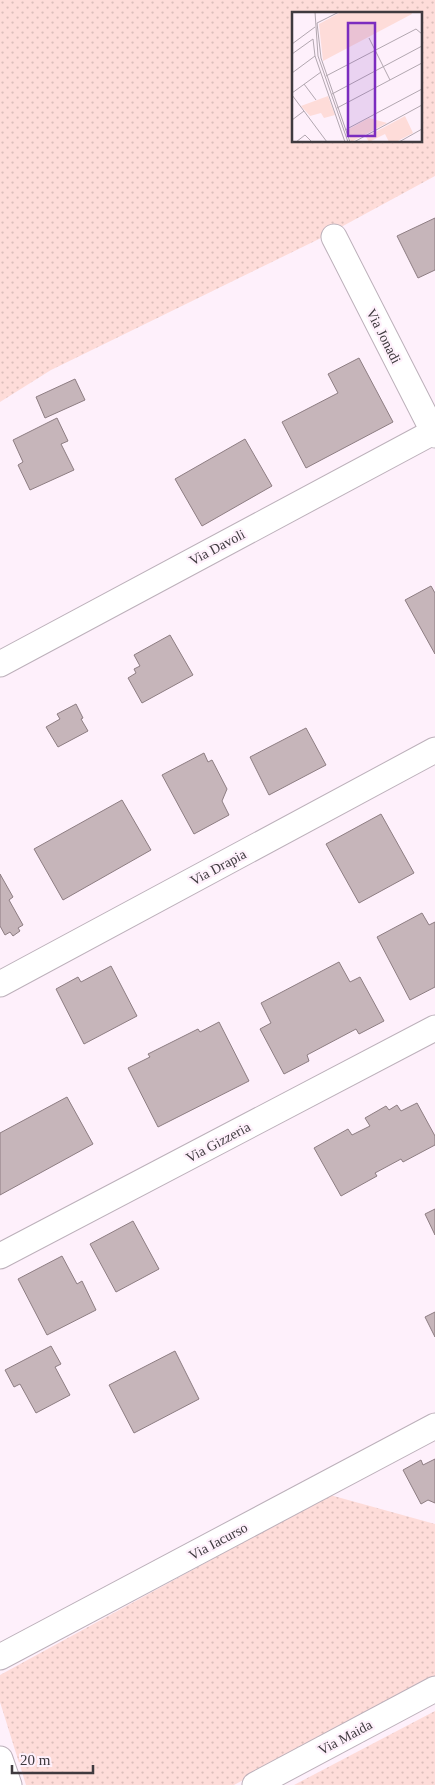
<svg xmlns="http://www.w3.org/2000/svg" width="435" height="1785" font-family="Georgia,serif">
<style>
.grass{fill:url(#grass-dots);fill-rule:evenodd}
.building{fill:#c6b5ba;stroke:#8d7d82}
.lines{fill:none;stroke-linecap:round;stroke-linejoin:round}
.minor-casing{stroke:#bcb0ba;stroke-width:27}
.minor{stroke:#fff;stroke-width:25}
.labels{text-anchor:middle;stroke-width:4.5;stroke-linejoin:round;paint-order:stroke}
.street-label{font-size:14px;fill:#3f3a3f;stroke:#fef0fb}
.inset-road{fill:none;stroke:#b2a7b0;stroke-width:1}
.view{fill:#7b2cbf;fill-opacity:0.15;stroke:#7b2cbf;stroke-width:2.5}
.inset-edge{fill:none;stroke:#3f3a3f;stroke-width:2.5}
</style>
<defs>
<pattern id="grass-dots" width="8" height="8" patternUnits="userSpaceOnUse" patternTransform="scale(1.25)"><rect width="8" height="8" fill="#fedcd9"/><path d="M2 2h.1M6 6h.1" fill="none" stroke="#dbbebb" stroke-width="1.8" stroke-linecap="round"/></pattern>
</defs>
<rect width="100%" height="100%" fill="#fef0fb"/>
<g class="grass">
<path d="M0,0H435V176L319,239L51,370L0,402ZM294,14H421V141H294Z"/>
<polygon points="330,1495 435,1524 435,1676 234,1785 26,1785 0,1702 0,1675"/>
<polygon points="435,1711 435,1785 294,1785"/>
</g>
<g class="building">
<polygon points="435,218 435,270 418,278 397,236"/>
<polygon points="359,358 393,422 306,468 282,422 338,393 328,374"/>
<polygon points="75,379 85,400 45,418 36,397"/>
<polygon points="57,418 68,441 61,444 74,470 30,490 18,465 23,462 13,440"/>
<polygon points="245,439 272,486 202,526 175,479"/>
<polygon points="431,586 435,593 435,654 405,600"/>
<polygon points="170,635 193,675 142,703 128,678 136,673 134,669 140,666 134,655"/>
<polygon points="76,704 83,718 81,719 88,731 58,747 46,727 60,719 57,714"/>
<polygon points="306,728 326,765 269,795 250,757"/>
<polygon points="204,753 208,762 212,760 227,789 222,801 229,815 194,834 162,775"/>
<polygon points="122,800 151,850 63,900 34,849"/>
<polygon points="381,814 414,873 359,903 326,844"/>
<polygon points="0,874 13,897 9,900 23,925 18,928 20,931 13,936 10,932 5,935 0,926"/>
<polygon points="422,913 429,925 435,922 435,987 410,1000 377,937"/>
<polygon points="339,962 350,982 360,977 384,1021 359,1034 356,1029 307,1055 309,1061 284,1074 260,1029 271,1023 261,1003"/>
<polygon points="111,966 137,1016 84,1044 56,989 78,977 81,982"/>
<polygon points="219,1022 249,1081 158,1127 128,1068 150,1057 148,1054 198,1029 200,1032"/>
<polygon points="67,1097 93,1144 0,1195 0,1133"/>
<polygon points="417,1103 435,1136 435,1145 403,1162 401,1159 375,1173 377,1176 341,1196 314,1148 348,1129 352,1135 370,1126 365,1118 386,1106 389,1110 397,1105 401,1111"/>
<polygon points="435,1209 435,1235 425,1214"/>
<polygon points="133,1221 159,1269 116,1292 90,1244"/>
<polygon points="62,1256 77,1284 82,1281 96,1310 47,1335 18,1279"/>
<polygon points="435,1312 435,1337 425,1317"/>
<polygon points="51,1346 61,1364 55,1367 70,1395 36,1413 20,1384 14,1387 5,1370"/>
<polygon points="175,1351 199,1399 134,1433 109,1385"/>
<polygon points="435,1459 435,1503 428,1500 421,1504 403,1470 421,1460 423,1465"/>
</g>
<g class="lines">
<g class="minor-casing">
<g id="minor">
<polyline points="334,237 435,435"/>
<polyline points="0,664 435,431"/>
<polyline points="0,984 435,750"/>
<polyline points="0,1256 435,1028"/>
<polyline points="0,1657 435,1426"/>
<polyline points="0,1759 9,1785"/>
<polyline points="255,1785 435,1689"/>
</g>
</g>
<use href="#minor" class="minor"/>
</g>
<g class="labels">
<g class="street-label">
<text transform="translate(384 336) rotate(63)" y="5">Via Jonadi</text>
<text transform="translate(217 547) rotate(-28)" y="5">Via Davoli</text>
<text transform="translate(218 867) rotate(-28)" y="5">Via Drapia</text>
<text transform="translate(218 1142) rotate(-28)" y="5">Via Gizzeria</text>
<text transform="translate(218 1541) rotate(-28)" y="5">Via Iacurso</text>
<text transform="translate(345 1737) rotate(-28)" y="5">Via Maida</text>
</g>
</g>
<g transform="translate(292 12)">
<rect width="130" height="130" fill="#fef0fb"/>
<path d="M49,0H119L120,2L31,49L27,12ZM36,84L43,103L32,106L29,101L18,104L9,94ZM113,104L121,121L104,130H97L93,122L77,130L74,125ZM77,106L95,111L59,130L55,118Z" fill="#fedcd9"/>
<path class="inset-road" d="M23,0L26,44L56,130M25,11L29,46L58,130M25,11L47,0M77,26L98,68M0,32L23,15M0,42L21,27L23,44L53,130M0,61L23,44M34,64L124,17L130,22M12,72L24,88M0,81L29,60M40,82L130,34M0,83L35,130M45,96L130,51M0,108L12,99M53,118L130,77M4,130L13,123L20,130M62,130L130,93M107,130L130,117"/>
<path class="view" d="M56,11H83V124H56Z"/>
<rect width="130" height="130" class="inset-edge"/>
</g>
<path d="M12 1765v8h81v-8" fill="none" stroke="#3f3a3f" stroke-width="2.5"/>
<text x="20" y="1765" font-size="15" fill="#3f3a3f" stroke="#fef0fb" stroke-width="4" paint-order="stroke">20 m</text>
</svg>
